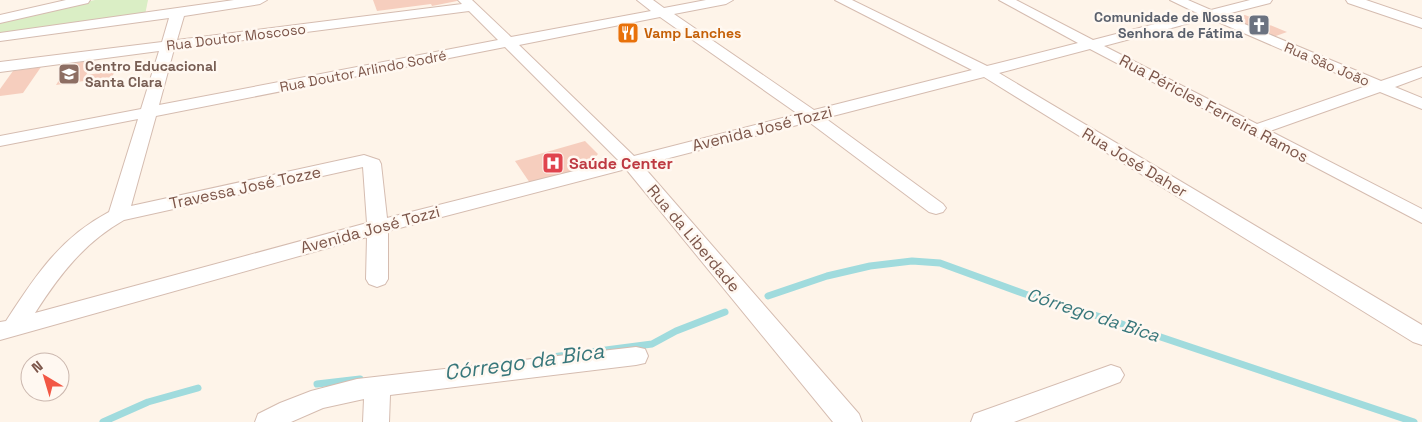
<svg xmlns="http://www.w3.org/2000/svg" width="1422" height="422" font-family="'Space Grotesk',sans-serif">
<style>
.green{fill:#daeec5}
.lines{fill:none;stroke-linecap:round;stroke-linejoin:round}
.stream{stroke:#a0dbdd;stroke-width:7}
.building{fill:#f6cebe}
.minor-casing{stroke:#d5bcb0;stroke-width:2}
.minor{fill:#fff;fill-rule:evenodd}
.labels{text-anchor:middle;stroke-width:5;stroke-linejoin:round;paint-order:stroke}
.far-worship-label{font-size:14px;font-weight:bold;fill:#5b616d;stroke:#fff8f1;text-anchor:end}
.far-food-label{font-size:14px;font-weight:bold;fill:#c56008;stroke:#fff8f1;text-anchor:start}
.far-street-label{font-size:14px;fill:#7c5549;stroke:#fff8f1}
.far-education-label{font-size:14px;font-weight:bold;fill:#785e54;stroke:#fff8f1;text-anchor:start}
.street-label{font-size:16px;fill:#7c5549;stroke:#fff8f1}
.health-label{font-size:16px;font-weight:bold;fill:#be3a42;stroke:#fff8f1;text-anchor:start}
.water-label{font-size:18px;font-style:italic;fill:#38777b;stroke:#fff8f1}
.near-water-label{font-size:21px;font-style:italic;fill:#38777b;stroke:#fff8f1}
</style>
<rect width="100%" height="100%" fill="#fef4e9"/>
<polygon class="green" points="95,0 148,0 145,15 0,35 0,21"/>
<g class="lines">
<g class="stream">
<polyline points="768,296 827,276 870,266 912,261 940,263 1025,294 1104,318 1414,422"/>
<polyline points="552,357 652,344 676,331 725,312"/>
<polyline points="317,384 360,379"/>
<polyline points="103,422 148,402 198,388"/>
</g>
</g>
<g class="building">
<polygon points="373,0 457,0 457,1 432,6 431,4 377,11"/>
<polygon points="1245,15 1287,32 1273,37 1230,18"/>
<polygon points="95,60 86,75 115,71 112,77 56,85 69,64"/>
<polygon points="41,67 23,93 0,96 0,89 13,71"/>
<polygon points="585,141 598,154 588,165 574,169 570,173 530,183 515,161"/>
</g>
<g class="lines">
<g class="minor-casing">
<g id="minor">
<polygon points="66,0 90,0 88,3 0,23 0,15"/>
<path d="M234,0H267L260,4L184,16L177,40L462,4L458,0H472L511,37L651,11L637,0H653L664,8L706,0H733L726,4L674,14L814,110L972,70L835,0H852L987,66L1078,43L999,0H1016L1093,40L1197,13L1170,0H1188L1211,10L1250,0H1272L1270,3L1223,15L1381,81L1422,67V77L1395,87L1422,98V109L1380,92L1270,131L1422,209V223L1090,49L999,73L1422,325V345L1413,342L984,77L825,118L943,204L946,208L943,212L936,214L929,212L809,122L642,165L859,414L862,422H833L626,169L388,231V279L385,284L377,287L369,284L366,279L367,237L0,340V322L6,321C36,275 60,238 109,212L138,119L0,146V136L141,109L159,51L0,72V62L162,42L169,18L0,41V33ZM469,11L498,40L159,105L174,49ZM660,17L798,114L634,156L519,45ZM1209,18L1366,86L1257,124L1104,46ZM505,47L618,160L387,218L381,164L379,160L364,155L131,206L156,116ZM363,167L367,223L35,313C60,274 84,243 124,220Z"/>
<polygon points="1346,0 1366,0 1422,19 1422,28 1348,3"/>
<polygon points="636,347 645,349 648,356 645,363 636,365 390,395 389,422 363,422 364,399 323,408 291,422 255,422 258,414 280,403 311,391 357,379"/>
<polygon points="1111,365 1120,368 1124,375 1120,382 1014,422 971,422 974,414"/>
</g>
</g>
<use href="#minor" class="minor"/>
</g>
<defs>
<g id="church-square" transform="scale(1.125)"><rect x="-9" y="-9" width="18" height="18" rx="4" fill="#6b7280" stroke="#fff8f1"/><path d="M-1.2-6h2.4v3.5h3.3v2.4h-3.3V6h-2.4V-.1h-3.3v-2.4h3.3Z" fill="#fff"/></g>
<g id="restaurant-square" transform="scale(1.125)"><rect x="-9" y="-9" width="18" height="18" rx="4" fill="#e8710a" stroke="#fff8f1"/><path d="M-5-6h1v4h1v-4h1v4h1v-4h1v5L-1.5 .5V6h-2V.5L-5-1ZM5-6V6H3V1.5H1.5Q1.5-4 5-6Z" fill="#fff"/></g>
<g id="school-square" transform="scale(1.125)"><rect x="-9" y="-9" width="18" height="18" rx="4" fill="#8d6e63" stroke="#fff8f1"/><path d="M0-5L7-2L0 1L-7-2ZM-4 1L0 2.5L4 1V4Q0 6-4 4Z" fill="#fff"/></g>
<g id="hospital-square" transform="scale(1.125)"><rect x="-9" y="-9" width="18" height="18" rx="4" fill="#e0444e" stroke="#fff8f1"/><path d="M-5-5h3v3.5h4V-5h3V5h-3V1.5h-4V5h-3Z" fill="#fff"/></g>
</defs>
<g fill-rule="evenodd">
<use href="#church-square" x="1259" y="25"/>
<use href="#restaurant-square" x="628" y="33"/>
<use href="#school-square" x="69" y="74"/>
<use href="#hospital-square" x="553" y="163"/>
</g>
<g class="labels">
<g class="far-worship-label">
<text x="1243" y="22">Comunidade de Nossa<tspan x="1243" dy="16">Senhora de Fátima</tspan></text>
</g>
<g class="far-food-label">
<text x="644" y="38">Vamp Lanches</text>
</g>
<g class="far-street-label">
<text transform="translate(236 37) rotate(-7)" y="5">Rua Doutor Moscoso</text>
<text transform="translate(1327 64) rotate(23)" y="5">Rua São João</text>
<text transform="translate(363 71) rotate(-11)" y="5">Rua Doutor Arlindo Sodré</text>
</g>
<g class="far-education-label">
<text x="85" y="71">Centro Educacional<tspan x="85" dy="16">Santa Clara</tspan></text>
</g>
<g class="street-label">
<text transform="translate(1214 108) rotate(28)" y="6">Rua Péricles Ferreira Ramos</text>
<text transform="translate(762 128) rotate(-14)" y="6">Avenida José Tozzi</text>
<text transform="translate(1135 162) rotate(31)" y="6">Rua José Daher</text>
<text transform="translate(245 187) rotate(-12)" y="6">Travessa José Tozze</text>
<text transform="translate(370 229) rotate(-15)" y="6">Avenida José Tozzi</text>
<text transform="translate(694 238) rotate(50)" y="6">Rua da Liberdade</text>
</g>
<g class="health-label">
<text x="569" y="169">Saúde Center</text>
</g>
<g class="water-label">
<text transform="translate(1093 315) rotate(18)" y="6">Córrego da Bica</text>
</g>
<g class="near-water-label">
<text transform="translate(524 362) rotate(-8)" y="7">Córrego da Bica</text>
</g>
</g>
<g transform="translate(45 377) rotate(322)"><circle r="24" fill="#fff8f1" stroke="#cbb7ae"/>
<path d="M0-4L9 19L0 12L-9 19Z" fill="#f25744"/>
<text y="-8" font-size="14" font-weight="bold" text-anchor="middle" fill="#7c5549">N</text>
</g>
</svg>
